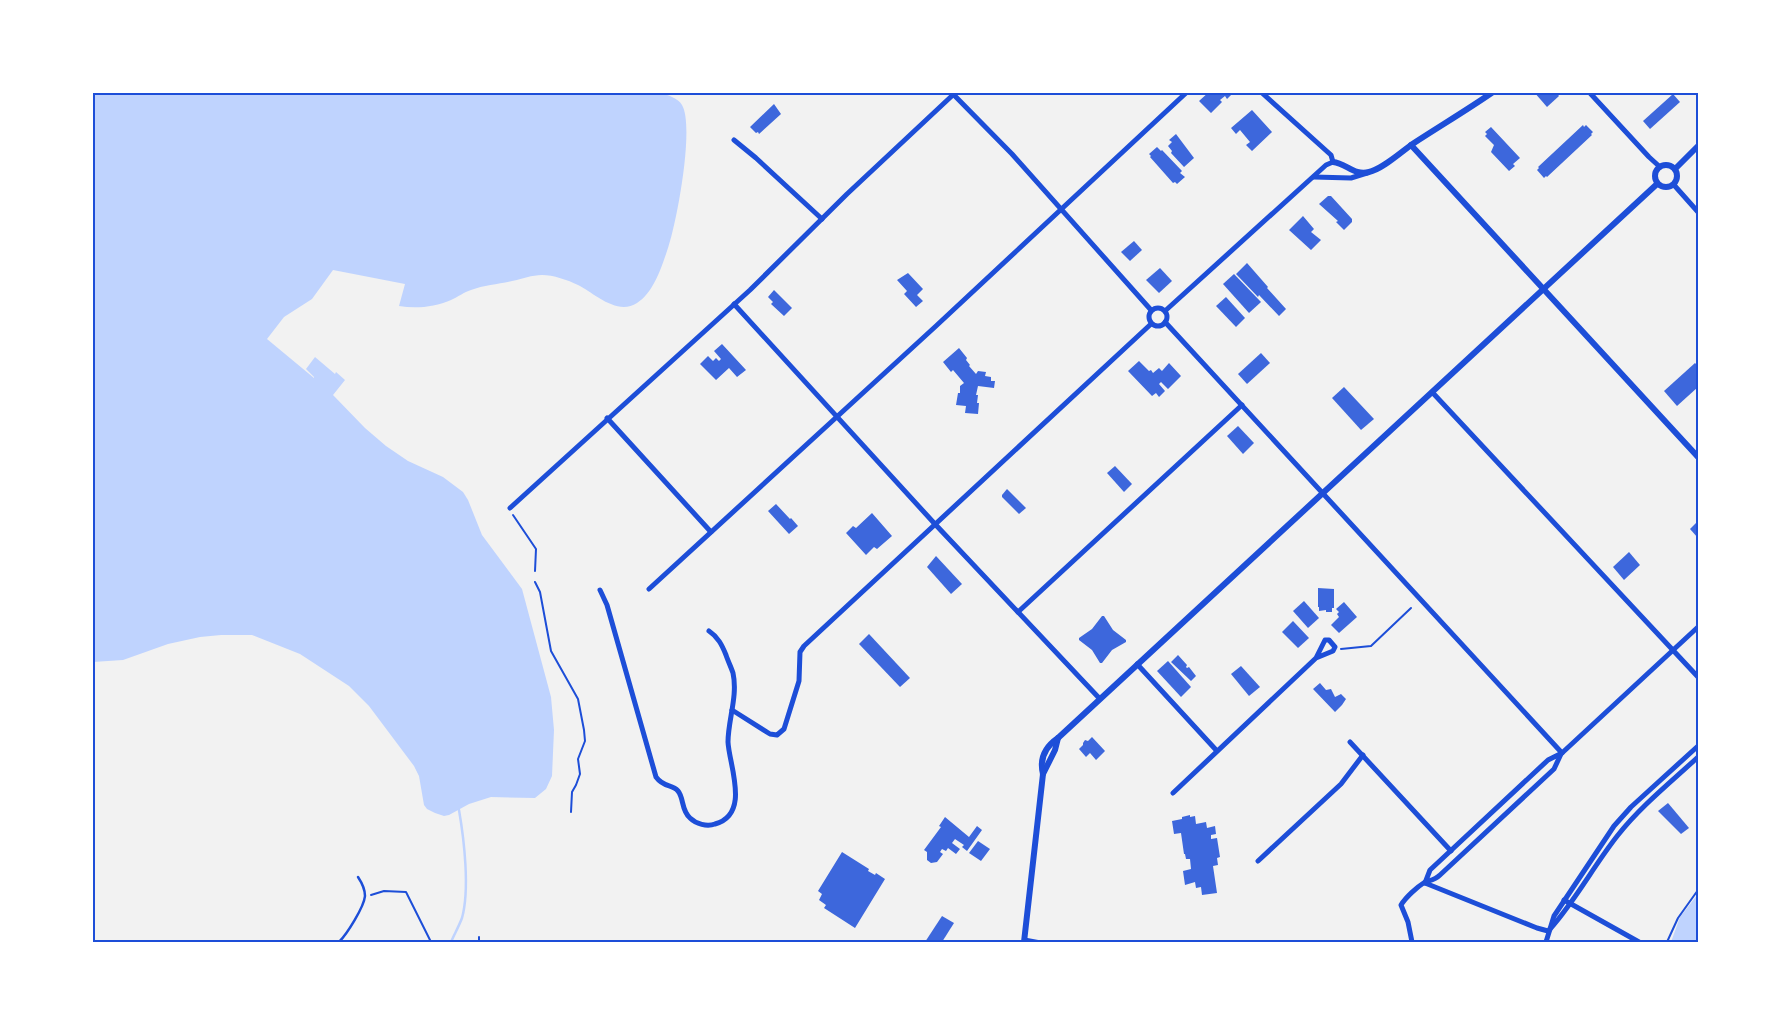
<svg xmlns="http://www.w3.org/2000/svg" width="1791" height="1035" font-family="'Source Serif 4',serif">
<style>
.water{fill:#bfd3fe}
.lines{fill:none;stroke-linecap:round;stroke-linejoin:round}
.stream{stroke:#bfd3fe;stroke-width:2.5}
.building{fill:#3d67dc}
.path{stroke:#1d4ed8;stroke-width:2}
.service{stroke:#1d4ed8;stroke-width:2.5}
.minor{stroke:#1d4ed8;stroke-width:5}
.tertiary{stroke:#1d4ed8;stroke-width:6}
.neatline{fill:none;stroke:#1d4ed8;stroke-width:2}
</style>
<rect width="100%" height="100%" fill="#f2f2f2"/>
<g class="water">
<path d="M660,93C668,95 678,98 682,105C695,127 676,227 667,251C661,269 653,293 637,303C617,316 594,293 578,285C568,280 553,275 542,275C532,275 522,279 512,281C499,284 484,285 471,290C464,292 458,297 451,300C435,307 416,309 399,306L405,284L333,270L312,299L284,317L267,339L314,378V377L306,369L315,357L335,374L336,372L345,380L333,395L365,428L386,446L408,461L443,477L463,492L468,500L482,535L522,589L551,697L554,730L552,776L546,789L535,798L491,797L469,804L449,815L444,816L435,813L427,809L424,805L419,776L414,766L369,706L349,686L300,654L252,635H221L200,637L168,644L123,660L93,662V93Z"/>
<polygon points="1698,894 1698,942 1671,942 1680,917"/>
</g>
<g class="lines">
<path class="stream" d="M451,942C454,935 459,926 462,918C470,889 464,839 459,810"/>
</g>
<g class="building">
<polygon points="1209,92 1234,92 1227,99 1225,96 1220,100 1222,102 1211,113 1199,101"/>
<polygon points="1534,92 1556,92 1559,96 1547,107"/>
<polygon points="1673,94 1680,102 1650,129 1643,121"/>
<polygon points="774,104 781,114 759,134 758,132 756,133 750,127"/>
<polygon points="1252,110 1272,132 1252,151 1246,145 1250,142 1240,130 1236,134 1231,128"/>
<polygon points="1583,125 1584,127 1586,125 1593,132 1591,134 1592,135 1547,177 1546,176 1544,178 1537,170 1539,168 1538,167"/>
<polygon points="1491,127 1520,158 1513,164 1515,166 1509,171 1491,152 1494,145 1485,136 1487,134 1485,132"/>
<polygon points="1176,134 1194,158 1184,167 1171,153 1172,151 1168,146 1172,142 1169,140"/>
<polygon points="1157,147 1161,151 1162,150 1182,171 1180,173 1185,177 1177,184 1175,182 1173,183 1150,157 1151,156 1149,154"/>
<polygon points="1328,196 1331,196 1352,219 1352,222 1344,230 1336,222 1338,221 1319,204"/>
<polygon points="1303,216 1314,229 1311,232 1321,240 1311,250 1289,230"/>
<polygon points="1134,241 1142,250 1130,261 1121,252"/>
<polygon points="1247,263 1268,287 1267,288 1286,309 1279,316 1259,295 1258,297 1236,274"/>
<polygon points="1160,268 1172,281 1159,293 1146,280"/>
<polygon points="908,273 923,289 917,295 923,301 916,307 904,294 907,291 897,280"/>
<polygon points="1234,274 1261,302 1249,313 1223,284"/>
<polygon points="774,290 792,308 784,316 771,304 773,302 768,297"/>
<polygon points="1226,297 1245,318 1236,327 1216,306"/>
<polygon points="722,344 746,370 737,377 729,368 716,380 700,364 708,356 713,361 716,358 719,361 721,359 714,351"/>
<polygon points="959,348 967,358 966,360 970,365 969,366 976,374 978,371 986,372 985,376 991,377 991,381 995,381 994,388 978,386 976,395 978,395 977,403 979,403 978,414 965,413 966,406 956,405 958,393 960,393 960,386 964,383 953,370 951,372 943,362"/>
<polygon points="1261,353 1270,363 1247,384 1238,374"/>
<polygon points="1139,361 1149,371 1151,370 1153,373 1159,368 1162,371 1169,363 1181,376 1168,389 1161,382 1159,384 1165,391 1159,397 1156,393 1152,396 1128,371"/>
<polygon points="1695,363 1698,366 1698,387 1677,406 1664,391"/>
<polygon points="1344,387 1374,419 1361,430 1332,398"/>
<polygon points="1238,426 1254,443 1243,454 1227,436"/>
<polygon points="1115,466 1132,484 1124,492 1107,473"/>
<polygon points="1007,489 1026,508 1019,514 1002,497 1002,495"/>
<polygon points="776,504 790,519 791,518 798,526 789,534 768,511"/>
<polygon points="872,513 892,536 877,549 874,547 866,555 846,533 853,526 856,528"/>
<polygon points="1698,521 1698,538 1690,529"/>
<polygon points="1629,552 1640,565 1624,580 1613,567"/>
<polygon points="936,556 962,584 951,594 927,567"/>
<polygon points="1318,588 1334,589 1334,608 1332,608 1332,612 1326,612 1326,610 1319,611 1319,607 1318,607"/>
<polygon points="1304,601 1319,618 1308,628 1293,611"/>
<polygon points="1344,602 1357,617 1339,633 1331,625 1339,617 1337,614 1339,612 1336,609"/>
<polygon points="1102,616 1104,616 1113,630 1126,640 1126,642 1112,650 1102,663 1100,663 1092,650 1079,640 1079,638 1092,629"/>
<polygon points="1293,621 1309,638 1298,648 1282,632"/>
<polygon points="869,634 910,678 900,687 859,644"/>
<polygon points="1178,655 1187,665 1186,667 1187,668 1189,667 1196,676 1191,681 1171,662"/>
<polygon points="1168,661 1191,687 1181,697 1157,671"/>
<polygon points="1241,666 1260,687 1249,696 1231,674"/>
<polygon points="1320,683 1326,690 1331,689 1335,697 1341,694 1346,699 1342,705 1335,712 1313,689"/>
<polygon points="1092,737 1105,751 1096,760 1090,753 1086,757 1079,749 1083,745 1083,743 1085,740 1088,741"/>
<polygon points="1668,803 1689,828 1681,834 1658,811"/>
<polygon points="1190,815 1190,817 1195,816 1196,824 1206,822 1207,828 1215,826 1216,834 1211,835 1211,839 1217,838 1220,857 1217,858 1218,865 1213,866 1217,893 1202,895 1201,887 1196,888 1195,882 1185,885 1183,871 1191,869 1190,859 1186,859 1185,854 1184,854 1181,833 1174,834 1172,821 1182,819 1182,817"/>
<polygon points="945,817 969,837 977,826 982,830 967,851 962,847 964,845 955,839 952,843 960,849 956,854 948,848 946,851 942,849 940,852 943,854 937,862 931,863 927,860 927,852 924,850 941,827 939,826"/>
<polygon points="978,841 990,849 981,861 969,853"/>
<polygon points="842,852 869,869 868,871 875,875 876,873 885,879 855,928 824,908 826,905 819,900 822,894 818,891"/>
<polygon points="942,916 954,923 942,942 925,942"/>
</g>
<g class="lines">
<g class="path">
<polyline points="513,515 536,549 535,571"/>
<polyline points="535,582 540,592 551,651 578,699 584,730 585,741 578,759 580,774 576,785 572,792 571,812"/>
<polyline points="1341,649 1371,646 1411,608"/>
<polyline points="371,895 384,891 406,892 431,942"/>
<polyline points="479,942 479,937"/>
<polyline points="1667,942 1678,918 1698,890"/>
</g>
<g class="service">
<polyline points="1026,939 1042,942"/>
<path d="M339,942C347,934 364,907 365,896C365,889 362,883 358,877"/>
</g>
<g class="minor">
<polyline points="1589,92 1649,157 1660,167"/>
<polyline points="952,93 1012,154 1151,310"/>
<polyline points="734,140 756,158 822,219"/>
<polyline points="1314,177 1351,178 1367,173"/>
<polyline points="1674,185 1698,212"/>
<polyline points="734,304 934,523 1100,699"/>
<circle cx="1158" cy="317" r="9"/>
<polyline points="1165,311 1326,165 1333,162 1331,155 1261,92"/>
<polyline points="1165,322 1562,753"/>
<polyline points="1432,392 1698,677"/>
<polyline points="607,418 711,532"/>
<polyline points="510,508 750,290 847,194 956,92"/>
<polyline points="649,589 936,326 1187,92"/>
<path d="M600,590L607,605L656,777C664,788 672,784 678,791C684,798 681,810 690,818C696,824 707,827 715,824C751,814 729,765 728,742C728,720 738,696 733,673C731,667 728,661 726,655C722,645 718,637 709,631"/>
<polyline points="1018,612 1242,405"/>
<polyline points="1137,664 1217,751"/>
<polyline points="732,710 770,734 777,735 784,729 799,681 800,652 804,646 1151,324"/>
<polyline points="1350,742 1451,851"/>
<polyline points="1173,793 1316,658 1325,640 1329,640 1335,647 1333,651 1316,658"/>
<polyline points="1258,861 1341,784 1363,755"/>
<polyline points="1425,883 1430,870 1548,760 1562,753 1698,627"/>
<polyline points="1425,883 1537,928 1548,931"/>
<polyline points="1564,900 1639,942"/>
<path d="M1550,929C1576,900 1594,865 1618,835C1641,806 1671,782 1698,757"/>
<path d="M1412,942L1408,922L1401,905C1406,897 1417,887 1425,882C1431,880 1435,880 1440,875L1554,769L1561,754"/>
<polyline points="1546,942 1554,916 1614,826 1631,807 1698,746"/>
</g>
<g class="tertiary">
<polyline points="1411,145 1698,457"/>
<path d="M1333,162C1346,163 1354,176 1369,172C1383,169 1402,151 1414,143C1440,126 1467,110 1493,92"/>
<circle cx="1666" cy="176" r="11"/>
<polyline points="1675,169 1698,146"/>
<polyline points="1043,774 1055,750 1058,738"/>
<path d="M1024,942L1043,774C1039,758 1045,747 1058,738L1657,184"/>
</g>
</g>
<rect width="1791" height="1035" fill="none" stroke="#ffffff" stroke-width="188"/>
<rect x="94" y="94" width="1603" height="847" class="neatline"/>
</svg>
